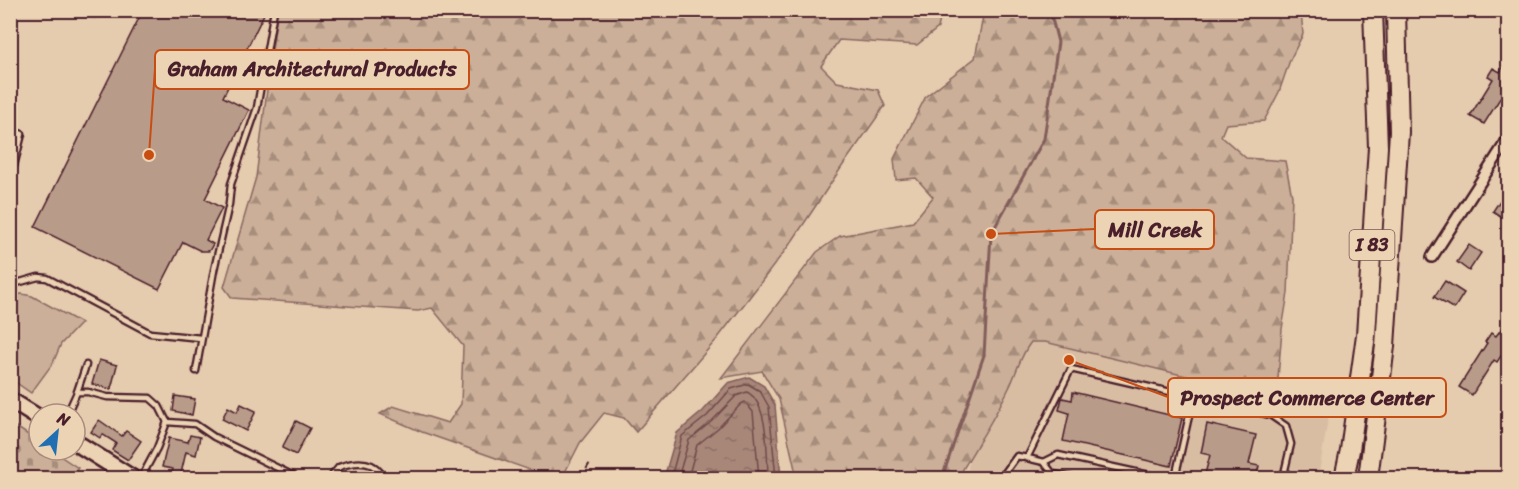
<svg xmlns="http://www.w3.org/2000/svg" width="1519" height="489" font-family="Sriracha,sans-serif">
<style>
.built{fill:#d8bda3}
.green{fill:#cbaf98;stroke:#8a6762;stroke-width:1.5}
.forest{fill:url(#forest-firs);stroke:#8a6762;stroke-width:1.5}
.cemetery{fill:url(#cemetery-stones);stroke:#8a6762;stroke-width:1.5}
.water{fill:url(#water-ripples);stroke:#825d5a;stroke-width:1.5}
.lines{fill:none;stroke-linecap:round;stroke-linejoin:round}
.shore{stroke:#70494a;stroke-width:1.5}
.stream{stroke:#825d5a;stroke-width:3}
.building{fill:#b99b89;stroke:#4a1f2b;stroke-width:1.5}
.service-casing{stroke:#4a1f2b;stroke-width:9}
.minor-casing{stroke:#4a1f2b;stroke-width:14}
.primary-casing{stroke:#4a1f2b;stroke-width:20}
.motorway-casing{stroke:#4a1f2b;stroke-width:22}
.path{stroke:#4a1f2b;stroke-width:2;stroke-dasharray:6 4.5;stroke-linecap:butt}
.service{stroke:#ebd3b3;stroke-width:4.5}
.minor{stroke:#ebd3b3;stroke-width:9}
.primary{stroke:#ebd3b3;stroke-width:15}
.motorway{stroke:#ebd3b3;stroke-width:18}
.labels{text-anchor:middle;stroke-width:4.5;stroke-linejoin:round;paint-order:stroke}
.shield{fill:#ebd3b3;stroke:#7a5554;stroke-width:1.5}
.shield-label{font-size:18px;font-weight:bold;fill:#4a1f2b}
.leader{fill:none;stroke:#c84d12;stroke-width:2}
.callout-dot{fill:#c84d12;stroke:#ebd3b3;stroke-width:2}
.callout{fill:#ebd3b3;stroke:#c84d12;stroke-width:2}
.callout-label{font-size:21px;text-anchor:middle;font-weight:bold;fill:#4a1f2b}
</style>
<defs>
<pattern id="forest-firs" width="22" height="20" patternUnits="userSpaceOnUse" patternTransform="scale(1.5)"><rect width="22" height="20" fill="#cbaf98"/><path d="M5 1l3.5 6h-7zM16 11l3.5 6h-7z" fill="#a78e7c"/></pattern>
<pattern id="cemetery-stones" width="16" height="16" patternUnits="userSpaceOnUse" patternTransform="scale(1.5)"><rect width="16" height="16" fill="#cbaf98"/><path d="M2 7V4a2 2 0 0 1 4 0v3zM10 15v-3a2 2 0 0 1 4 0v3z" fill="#a78e7c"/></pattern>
<pattern id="water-ripples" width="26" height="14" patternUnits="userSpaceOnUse" patternTransform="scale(1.5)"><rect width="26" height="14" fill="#a88779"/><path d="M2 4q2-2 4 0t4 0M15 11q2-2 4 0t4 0" fill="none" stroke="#8b6e63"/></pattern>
</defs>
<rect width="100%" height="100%" fill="#e5ccae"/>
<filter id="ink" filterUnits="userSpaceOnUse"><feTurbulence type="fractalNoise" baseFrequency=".0167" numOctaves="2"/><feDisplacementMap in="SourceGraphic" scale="12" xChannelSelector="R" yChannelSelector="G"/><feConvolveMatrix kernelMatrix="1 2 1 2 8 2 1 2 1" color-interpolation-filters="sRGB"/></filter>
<g filter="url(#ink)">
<g class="built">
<polygon points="63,11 121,11 116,14 94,20"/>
<polygon points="986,313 1330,408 1318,478 967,478"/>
</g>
<polygon class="green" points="22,294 32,296 81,323 61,344 53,363 31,393 11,379 11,295"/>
<g class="forest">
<polygon points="277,11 277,10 942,11 938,28 917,45 839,40 821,66 837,82 878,90 885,106 843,165 793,240 752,294 717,339 636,432 624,418 604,413 580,443 562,478 553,478 422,432 380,414 393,406 448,423 461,404 463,346 432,308 418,311 232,298 224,287 256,177"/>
<path d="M984,11H1301L1303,34L1290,60L1279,92L1264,121L1226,124L1221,136L1246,158L1285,161L1292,196L1288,293L1282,329L1278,378L1273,392L1240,389L1045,342H1031C1020,356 1017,372 1009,388C994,419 975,448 958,478H797L779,399L762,371L721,378L817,252L840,236L913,222L933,197L916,178L896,180L894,159L926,96L975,58Z"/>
</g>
<polygon class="cemetery" points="10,423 39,442 39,450 51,450 78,468 72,478 11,478"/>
<polygon class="water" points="749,377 764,386 775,405 781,478 664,478 677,433 703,411 728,383"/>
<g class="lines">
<g class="shore">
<polyline points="671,478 682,436 707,416 731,389 748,384 760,391 769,407 776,478"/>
<path d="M678,478L689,440L712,421L736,396L747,392C769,403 767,456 768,478"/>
<polyline points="688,478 697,445 718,428 741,404 745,402 753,412 759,478"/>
</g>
<polyline class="stream" points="942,478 984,355 991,234 1044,139 1058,42 1051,15 1052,10"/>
</g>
<g class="building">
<polygon points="143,10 266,10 223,97 249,110 205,199 222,208 206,240 213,244 209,251 201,251 183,242 159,289 35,227"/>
<polygon points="1509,57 1509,84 1484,124 1470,116 1493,79 1488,76 1493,68 1500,72"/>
<polygon points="1509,187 1509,213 1505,219 1493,211"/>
<polygon points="1469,245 1481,253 1469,271 1457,262"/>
<polygon points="1445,281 1464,293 1454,309 1434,297"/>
<polygon points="1509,319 1509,344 1497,362 1494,360 1472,395 1459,387 1487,343 1485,342 1491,333 1496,336"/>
<polygon points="99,360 117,365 111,389 92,384"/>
<polygon points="1073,392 1182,418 1171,466 1063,441 1069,413 1059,410 1062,398 1072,400"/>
<polygon points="175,396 195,399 192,415 173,411"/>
<polygon points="241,404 256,411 246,431 222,419 228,407 237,412"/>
<polygon points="99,420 122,436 126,431 141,441 128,460 112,450 116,443 102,434 100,438 91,432"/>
<polygon points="296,421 310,428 296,455 282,448"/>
<polygon points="1207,424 1256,435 1249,464 1259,466 1256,478 1204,478 1210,455 1201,453"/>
<polygon points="190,435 200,437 196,455 186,452 180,478 171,475 173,469 162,467 169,438 188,442"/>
</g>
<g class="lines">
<g class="service-casing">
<g id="service">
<polyline points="10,130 22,134 14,166 10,165"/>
<polyline points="10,285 38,277 47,278 150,333 201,338"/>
<polyline points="196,371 214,270 229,204 231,184 257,108 274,10"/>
<polyline points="77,392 86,365"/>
<polyline points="67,414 77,392 88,392 107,397 150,398 159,406 167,422"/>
<polyline points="1027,458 1044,462 1053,474 1072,478"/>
<polyline points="1044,462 1058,455 1163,478"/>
<polyline points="141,478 157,448 167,422 195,424 214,437 298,478"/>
<path d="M330,478L339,467C353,462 370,459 380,472"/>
<polyline points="1001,478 1017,456 1027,458 1071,369 1270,415 1286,426 1291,444 1283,478"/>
<polyline points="1175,478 1193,398"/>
</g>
</g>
<g class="minor-casing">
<polyline id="minor" points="1432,257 1508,139"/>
</g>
<g class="primary-casing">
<g id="primary">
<polyline points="10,400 39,418"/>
<polyline points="75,442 132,478"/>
</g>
</g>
<g class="motorway-casing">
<g id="motorway">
<polyline points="1344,478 1350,450 1366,335 1378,147 1373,10"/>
<polyline points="1368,478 1385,346 1399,132 1396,10"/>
</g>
</g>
<polyline class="path" points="581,478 591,461"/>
<use href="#service" class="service"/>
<use href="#minor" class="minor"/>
<use href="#primary" class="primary"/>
<use href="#motorway" class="motorway"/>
</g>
</g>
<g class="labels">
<rect class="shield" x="1349.5" y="230" width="45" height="30" rx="4.5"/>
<g class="shield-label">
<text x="1372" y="251">I 83</text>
</g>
</g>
<path class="leader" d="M149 155L155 69M991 234L1095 229M1069 360L1168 397"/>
<g class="callout-dot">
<circle cx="149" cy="155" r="6"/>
<circle cx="991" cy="234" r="6"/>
<circle cx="1069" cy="360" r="6"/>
</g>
<g class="callout">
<rect x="155" y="50" width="314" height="39" rx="6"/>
<rect x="1095" y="210" width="119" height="39" rx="6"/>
<rect x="1168" y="378" width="278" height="39" rx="6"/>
</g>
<g class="callout-label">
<text x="312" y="76">Graham Architectural Products</text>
<text x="1155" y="237">Mill Creek</text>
<text x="1307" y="405">Prospect Commerce Center</text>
</g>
<rect width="1519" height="489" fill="none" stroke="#ebd3b3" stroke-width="36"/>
<rect x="18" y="18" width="1483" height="453" fill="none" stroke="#4a1f2b" stroke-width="2" filter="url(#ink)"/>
<g transform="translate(57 432) rotate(27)"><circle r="28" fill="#ebd3b3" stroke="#ab8b7d" stroke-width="1.5"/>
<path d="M0-4.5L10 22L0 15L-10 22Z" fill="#1f6fb2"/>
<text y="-9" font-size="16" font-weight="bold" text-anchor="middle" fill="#4a1f2b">N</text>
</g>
</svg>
